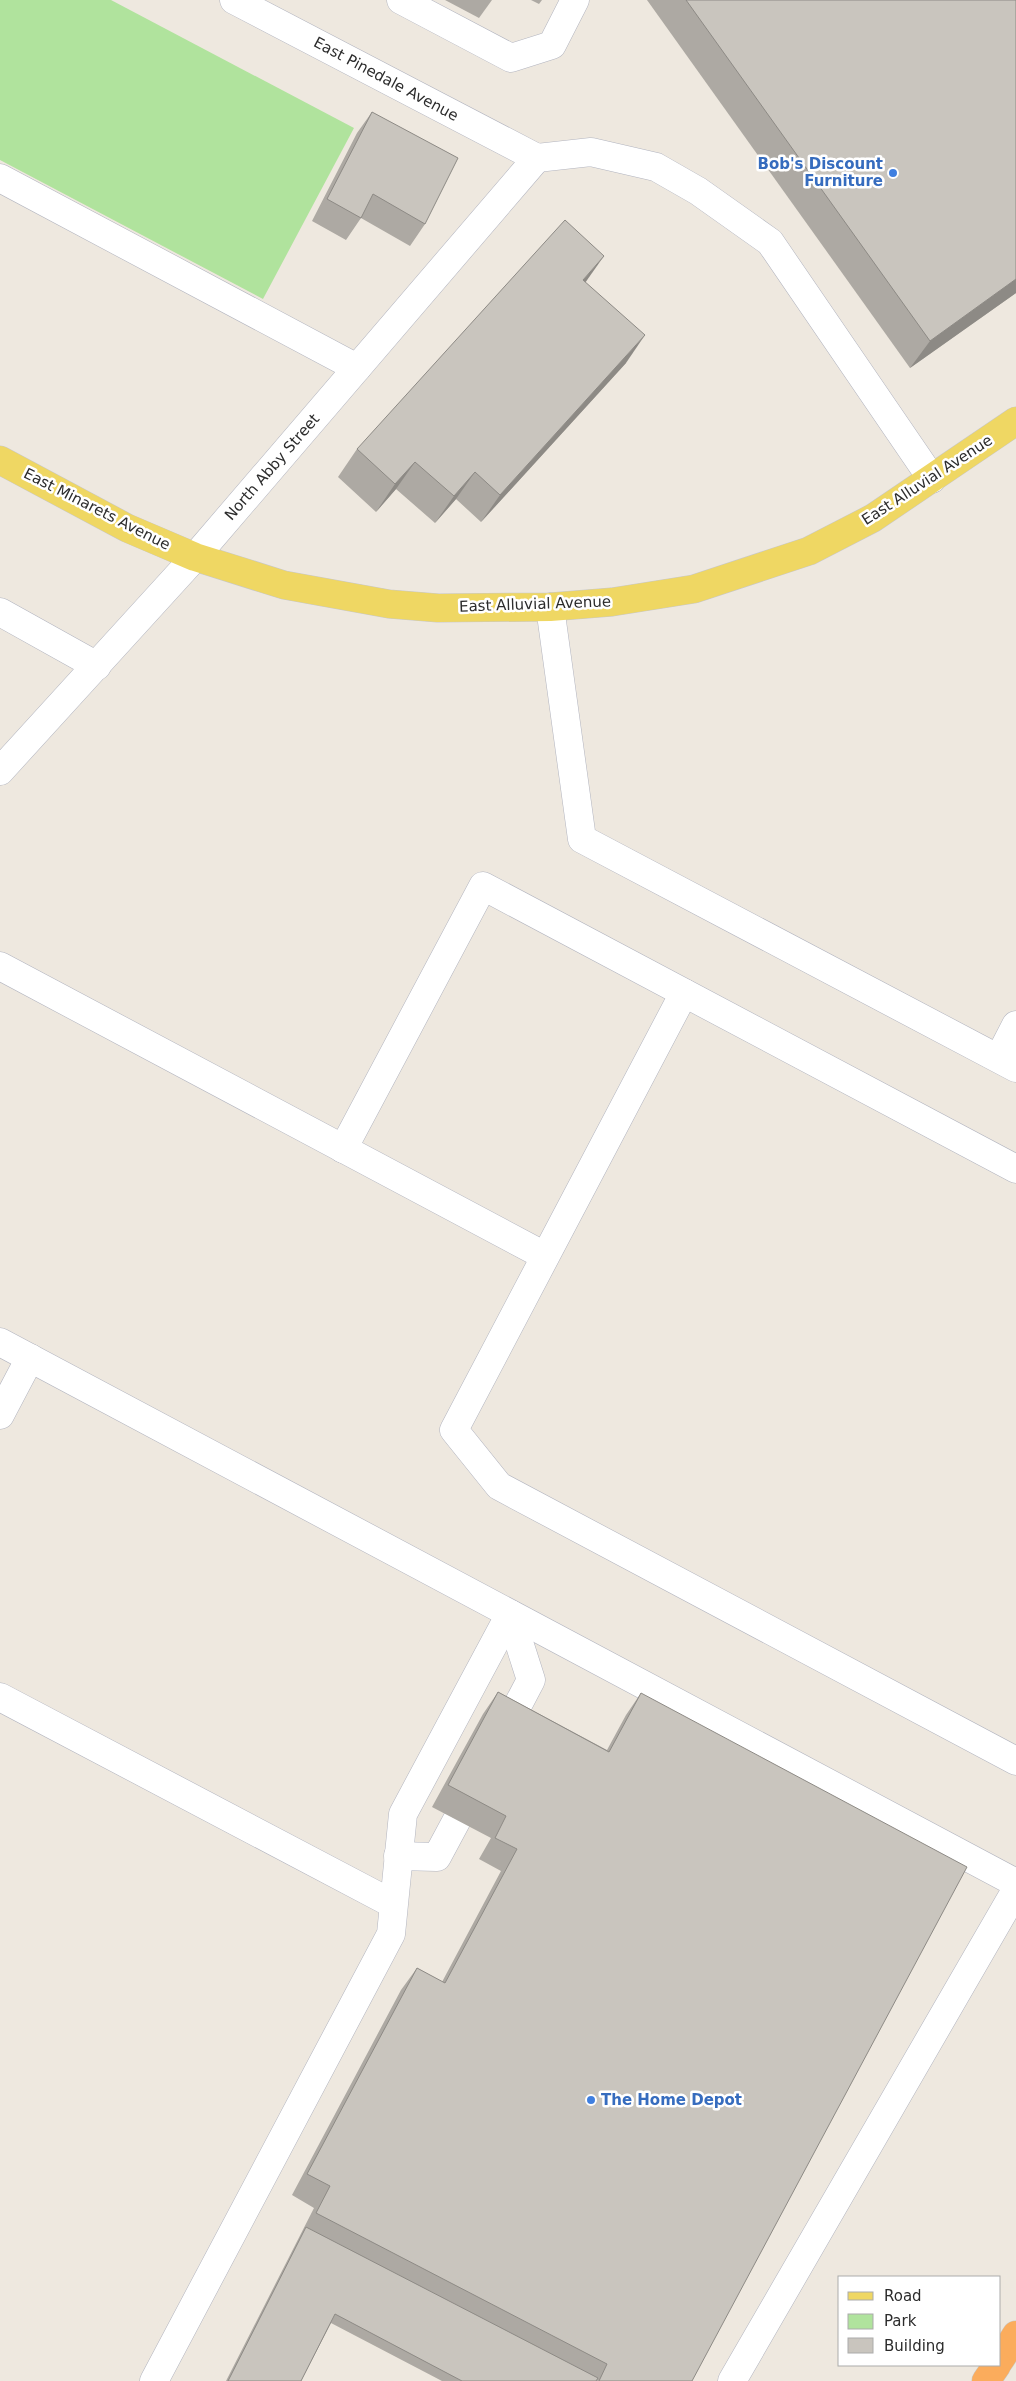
<svg xmlns="http://www.w3.org/2000/svg" width="1016" height="2381" font-family="'DejaVu Sans',sans-serif">
<style>
.green{fill:#b0e39d}
.lines{fill:none;stroke-linecap:round;stroke-linejoin:round}
.minor-casing{stroke:#b2b4bf;stroke-width:29}
.major-casing{stroke:#c8c8c8;stroke-width:29}
.highway-casing{stroke:#c8c8c8;stroke-width:29}
.minor{stroke:#fff;stroke-width:28}
.major{stroke:#efd763;stroke-width:28}
.highway{stroke:#fbac5c;stroke-width:28}
.wall{fill:#ada9a3}
.shaded-wall{fill:#8d8a85}
.building{fill:#c9c5be;stroke:#8d8a85}
.shop-dot{fill:#3f7fe0;stroke:#fff;stroke-width:2}
.labels{text-anchor:middle;stroke-width:5;stroke-linejoin:round;paint-order:stroke}
.street-label{font-size:15px;fill:#2c2c2c;stroke:#fff}
.shop-label{font-size:15px;font-weight:bold;fill:#366cbe;stroke:#fff;text-anchor:end}
</style>
<rect width="100%" height="100%" fill="#eee8df"/>
<polygon class="green" points="0,0 111,0 354,128 263,299 0,160"/>
<g class="lines">
<g class="minor-casing">
<g id="minor">
<polyline points="234,0 537,158"/>
<polyline points="401,0 511,58 552,45 575,0"/>
<polyline points="537,158 591,152 656,167 698,191 770,242 932,479"/>
<polyline points="0,178 357,368"/>
<polyline points="550,607 582,839 1016,1068"/>
<polyline points="0,612 97,666"/>
<polyline points="0,771 195,557 537,158"/>
<polyline points="0,966 545,1256"/>
<polyline points="684,993 454,1430 499,1486 1016,1761"/>
<polyline points="999,1058 1016,1025"/>
<polyline points="343,1149 483,886 1016,1169"/>
<polyline points="0,1342 1016,1883"/>
<polyline points="0,1415 30,1358"/>
<polyline points="0,1697 393,1904"/>
<polyline points="501,1737 531,1680 510,1614"/>
<polyline points="398,1856 437,1857 474,1788"/>
<polyline points="154,2381 391,1934 403,1814 510,1614"/>
<polyline points="732,2381 1016,1890"/>
</g>
</g>
<g class="major-casing">
<polyline id="major" points="0,460 127,528 195,557 284,585 389,604 438,608 550,607 612,602 694,589 809,551 873,518 1016,421"/>
</g>
<g class="highway-casing">
<g id="highway">
<polyline points="1000,2360 1016,2335"/>
<polyline points="986,2381 997,2365"/>
</g>
</g>
<use href="#minor" class="minor"/>
<use href="#major" class="major"/>
<use href="#highway" class="highway"/>
</g>
<g class="wall">
<polygon points="445,0 492,0 479,18"/>
<polygon points="531,0 542,0 539,4"/>
<polygon points="647,0 1016,0 1016,293 910,368"/>
<polygon points="372,112 425,224 410,246 361,218 346,240 312,221 357,133"/>
<polygon points="585,282 626,363 481,522 456,499 435,523 396,489 376,512 338,477 357,449"/>
<polygon points="498,1692 607,1750 626,1715 641,1693 692,2381 442,2381 331,2323 301,2381 226,2381 314,2208 292,2195 401,1990 417,1968 442,1982 501,1871 479,1859 491,1838 432,1807 483,1714"/>
</g>
<g class="shaded-wall">
<polygon points="604,256 585,283 583,280"/>
<polygon points="1016,279 1016,293 910,368 930,341"/>
<polygon points="645,335 626,363 481,522 500,495"/>
<polygon points="415,462 396,489 376,512 395,484"/>
<polygon points="475,472 456,499 435,523 454,496"/>
</g>
<g class="building">
<polygon points="686,0 1016,0 1016,279 930,341"/>
<polygon points="372,112 458,158 425,224 373,194 361,218 327,199"/>
<polygon points="565,220 604,256 583,280 645,335 500,495 475,472 454,496 415,462 395,484 357,449"/>
<polygon points="498,1692 609,1752 641,1693 967,1867 692,2381 599,2381 607,2364 316,2213 330,2186 307,2174 417,1968 445,1983 517,1849 495,1838 506,1816 448,1785"/>
<polygon points="306,2227 598,2378 596,2381 462,2381 335,2314 301,2381 228,2381"/>
</g>
<g class="shop-dot">
<circle cx="893" cy="173" r="5"/>
<circle cx="591" cy="2100" r="5"/>
</g>
<g class="labels">
<g class="street-label">
<text transform="translate(386 79) rotate(28)" y="5">East Pinedale Avenue</text>
<text transform="translate(272 467) rotate(-49)" y="5">North Abby Street</text>
<text transform="translate(927 480) rotate(-33)" y="5">East Alluvial Avenue</text>
<text transform="translate(97 509) rotate(27)" y="5">East Minarets Avenue</text>
<text transform="translate(535 604) rotate(-2)" y="5">East Alluvial Avenue</text>
</g>
<g class="shop-label">
<text x="883" y="169">Bob's Discount<tspan x="883" dy="17">Furniture</tspan></text>
<text x="601" y="2105" text-anchor="start">The Home Depot</text>
</g>
</g>
<rect x="838" y="2276" width="162" height="90" fill="#ffffff" stroke="#ababab"/>
<rect x="848" y="2292" width="25" height="8" fill="#efd763" stroke="#ababab"/>
<text x="884" y="2301" font-size="15" fill="#2c2c2c">Road</text>
<rect x="848" y="2314" width="25" height="15" fill="#b0e39d" stroke="#ababab"/>
<text x="884" y="2326" font-size="15" fill="#2c2c2c">Park</text>
<rect x="848" y="2338" width="25" height="15" fill="#c9c5be" stroke="#ababab"/>
<text x="884" y="2351" font-size="15" fill="#2c2c2c">Building</text>
</svg>
